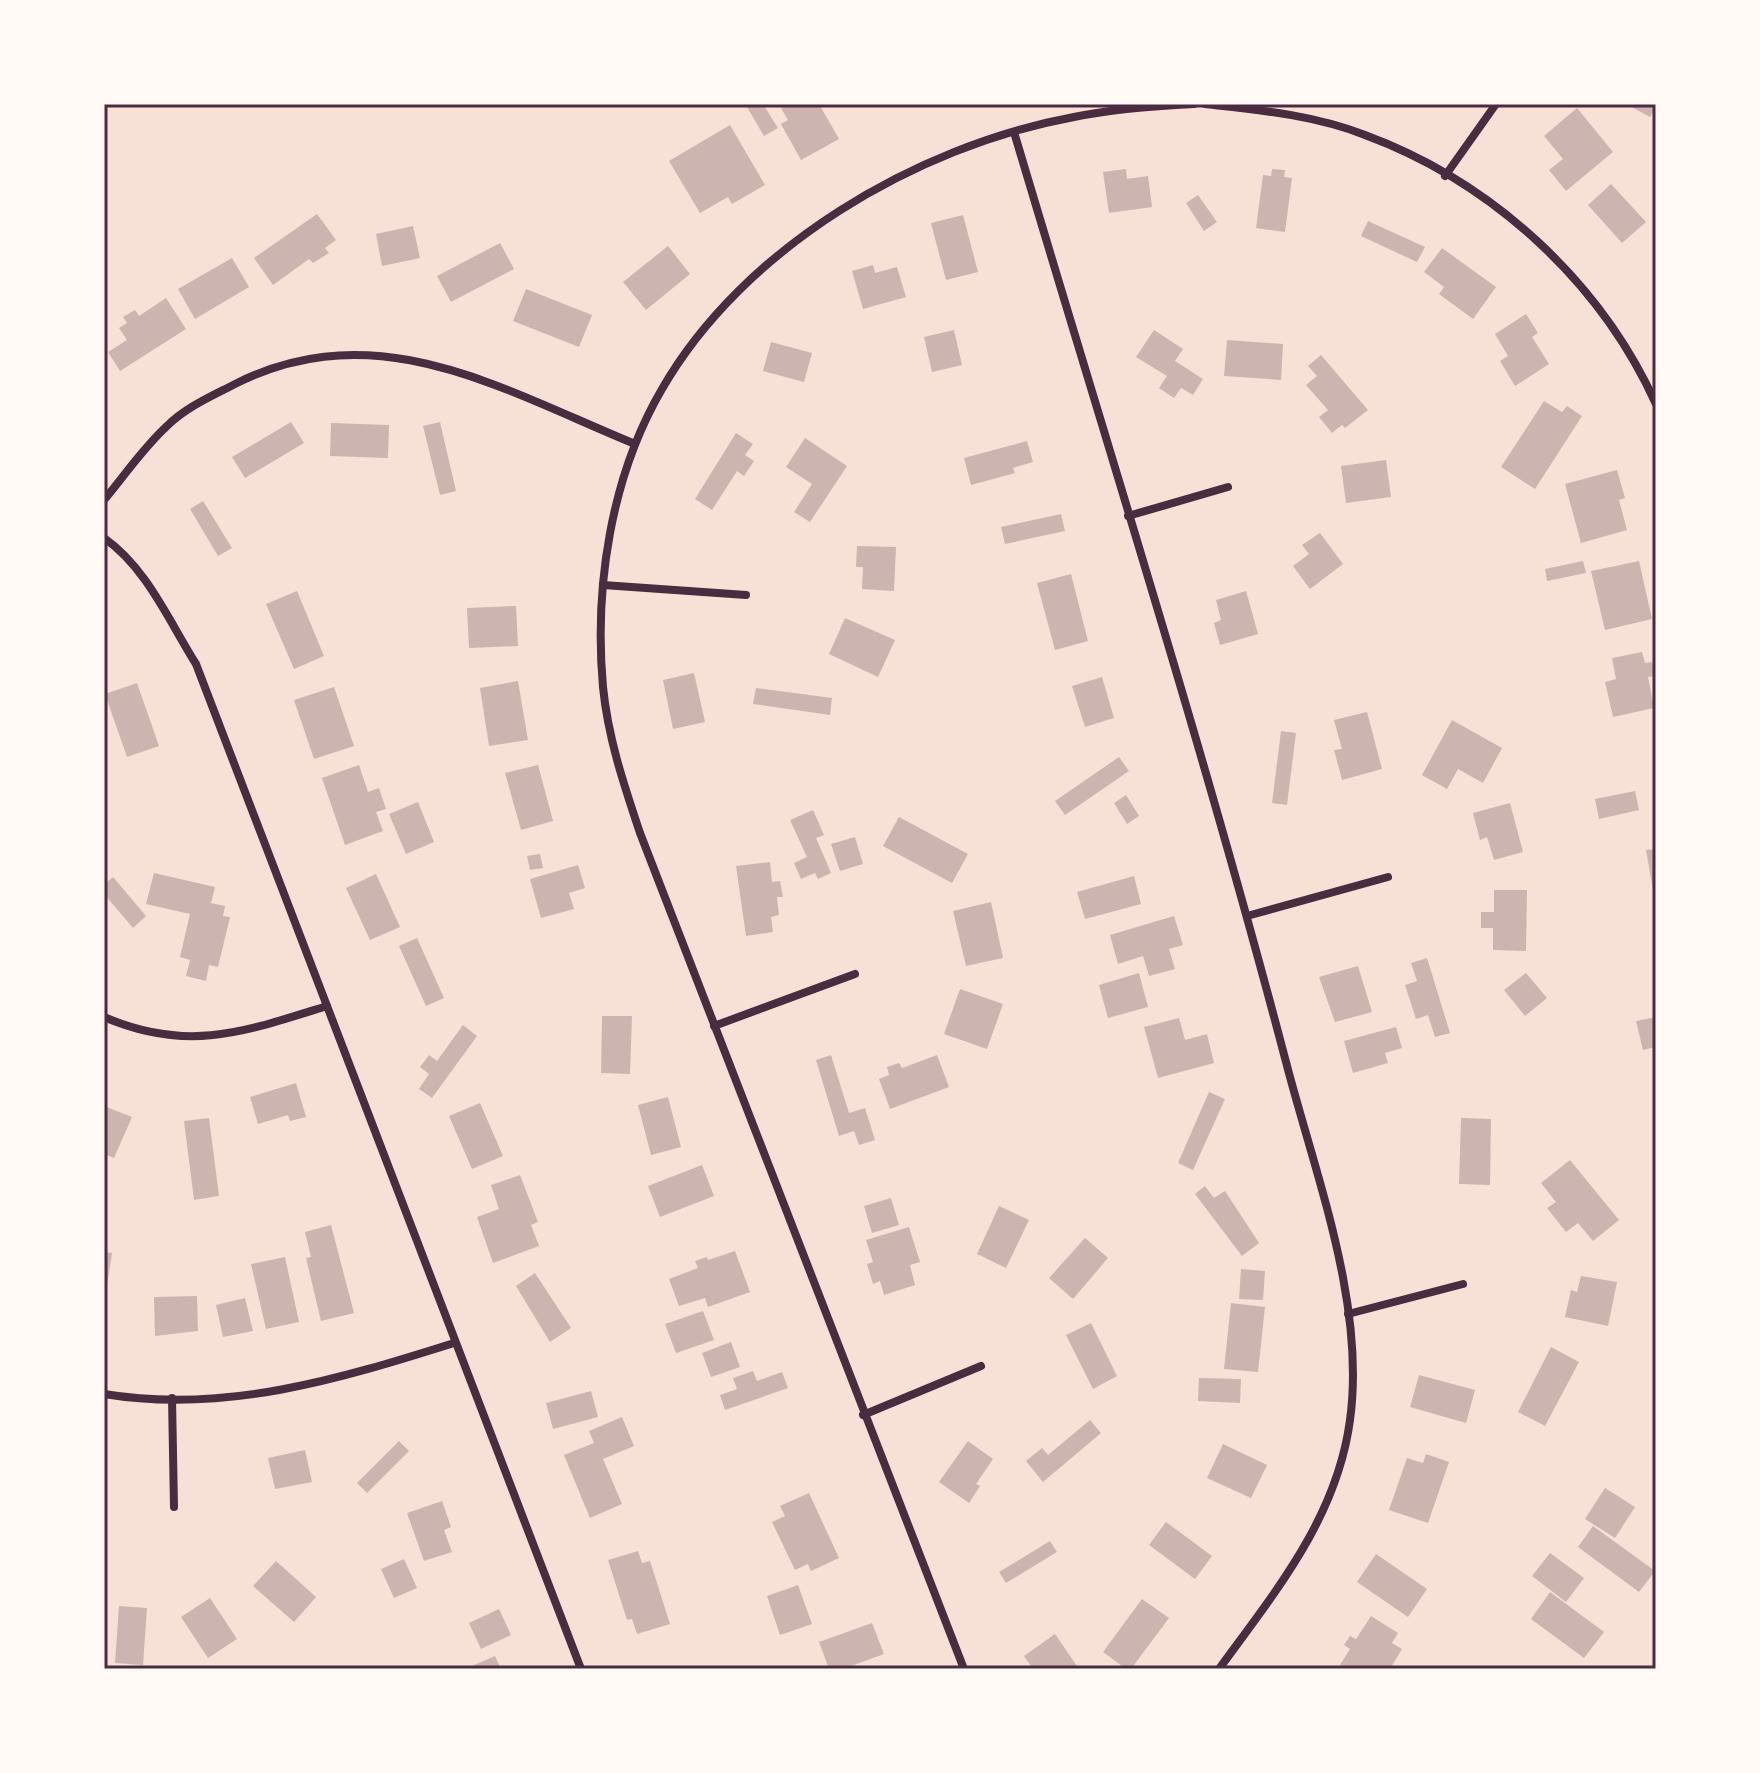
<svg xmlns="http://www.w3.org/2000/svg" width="1760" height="1773" font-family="Rubik,sans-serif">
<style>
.building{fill:#ccb4b1}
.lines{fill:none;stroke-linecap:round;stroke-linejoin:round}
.minor{stroke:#4a2c40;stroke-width:8}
.neatline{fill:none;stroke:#4a2c40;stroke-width:3}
</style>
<rect width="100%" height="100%" fill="#f7e1d7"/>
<g class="building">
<polygon points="752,104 763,104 778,128 764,136 747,107"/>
<polygon points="789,104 819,104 839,139 801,160 781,124 788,120 781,108"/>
<polygon points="1626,104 1656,104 1656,106 1650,117"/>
<polygon points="1577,108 1613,152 1566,191 1549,170 1563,159 1544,136"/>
<polygon points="730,125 765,185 732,204 728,197 700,213 669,161"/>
<polygon points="1126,169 1127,179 1148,176 1152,207 1109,213 1103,172"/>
<polygon points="1272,169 1285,170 1284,177 1292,178 1285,232 1256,228 1263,175 1271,176"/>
<polygon points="1611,184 1646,222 1622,243 1588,205"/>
<polygon points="1198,195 1217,222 1204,231 1186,203"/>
<polygon points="317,214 336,240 325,248 329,253 313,263 309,259 273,285 254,258"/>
<polygon points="963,215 978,272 946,280 931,223"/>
<polygon points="1368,221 1425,247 1417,262 1361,236"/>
<polygon points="413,226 420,258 382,266 376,234"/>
<polygon points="500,243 514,269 451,302 437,276"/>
<polygon points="668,246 690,274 646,310 623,282"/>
<polygon points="1442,248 1496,287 1473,319 1439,294 1444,287 1424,272"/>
<polygon points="232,258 249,287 195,319 178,289"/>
<polygon points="873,265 875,273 897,267 906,297 863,309 852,271"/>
<polygon points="526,289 592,315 579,347 513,321"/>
<polygon points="166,298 186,329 120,371 108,352 127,340 119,328 127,323 123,317 135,310 139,316"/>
<polygon points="1526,314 1538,333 1532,337 1549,364 1515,386 1500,361 1508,356 1495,334"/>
<polygon points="954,330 962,365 932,372 924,337"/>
<polygon points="1154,330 1183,349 1175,361 1203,379 1193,395 1181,388 1174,398 1159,388 1167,376 1136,357"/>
<polygon points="1227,340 1283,344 1281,380 1224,376"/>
<polygon points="771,342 812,353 804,382 763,371"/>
<polygon points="1321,355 1368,410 1345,428 1342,425 1332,433 1319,417 1328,410 1306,385 1317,376 1308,366"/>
<polygon points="1544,401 1562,412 1567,406 1582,416 1535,489 1501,467"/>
<polygon points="291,422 304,443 245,478 232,457"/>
<polygon points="440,422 456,491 440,495 423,426"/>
<polygon points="331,423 389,425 388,458 330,456"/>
<polygon points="736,433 753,444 745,455 754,461 744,476 737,471 712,510 695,499"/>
<polygon points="805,438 847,466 810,522 794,512 812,484 786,467"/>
<polygon points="1027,441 1033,462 1013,468 1015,473 971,485 964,458"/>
<polygon points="1386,460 1391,497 1346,503 1341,466"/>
<polygon points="1617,470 1625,498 1619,500 1627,530 1581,543 1565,484"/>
<polygon points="203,501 232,548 218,556 190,509"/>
<polygon points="1061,514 1065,531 1005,544 1001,527"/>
<polygon points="1320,533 1343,564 1310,589 1293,566 1309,554 1302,545"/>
<polygon points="857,546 896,547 894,591 862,589 863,567 856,567"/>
<polygon points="1583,561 1586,573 1547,581 1545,569"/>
<polygon points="1639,561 1652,619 1605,630 1591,571"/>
<polygon points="1071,574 1088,641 1055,650 1037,583"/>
<polygon points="297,591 324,656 294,669 266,604"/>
<polygon points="1246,591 1258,634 1220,645 1214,623 1221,620 1216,600"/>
<polygon points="516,606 518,646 469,648 467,608"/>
<polygon points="845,618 895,640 878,677 829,654"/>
<polygon points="1642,652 1645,663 1652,662 1655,676 1648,677 1654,708 1613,717 1605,682 1616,679 1612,658"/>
<polygon points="694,673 705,722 673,729 663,680"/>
<polygon points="1102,677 1114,718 1085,727 1072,686"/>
<polygon points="518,681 528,740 489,746 480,688"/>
<polygon points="137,683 159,746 127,757 105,694"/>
<polygon points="334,687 354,746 314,759 294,700"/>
<polygon points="756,688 832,698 830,715 753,704"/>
<polygon points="1367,712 1382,769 1342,780 1334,750 1342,749 1334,720"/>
<polygon points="1452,720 1502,748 1483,783 1458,769 1447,789 1422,775"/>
<polygon points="1281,731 1296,733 1287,805 1272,803"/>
<polygon points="1119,757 1129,771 1065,815 1055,801"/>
<polygon points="359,765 368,792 379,788 386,809 376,812 383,831 345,845 322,778"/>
<polygon points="538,765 553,821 521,830 505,773"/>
<polygon points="1635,791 1639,810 1599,819 1595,799"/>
<polygon points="1126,795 1139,816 1127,824 1114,803"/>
<polygon points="418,802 434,842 406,854 389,814"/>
<polygon points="1510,803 1523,852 1494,860 1487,837 1480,840 1473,813"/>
<polygon points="813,810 824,835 816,838 831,873 818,879 815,873 801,879 794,863 807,857 790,820"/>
<polygon points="899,817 968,854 952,883 883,846"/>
<polygon points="855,837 863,864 840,871 831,844"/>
<polygon points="1656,849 1656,895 1654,896 1646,850"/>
<polygon points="540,854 543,868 530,870 527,856"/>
<polygon points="770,862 772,882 780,881 783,897 777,897 779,915 771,917 773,932 746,936 736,866"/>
<polygon points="578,865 585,888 569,893 574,909 541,918 530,879"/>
<polygon points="154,873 215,887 211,903 225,906 223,916 230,917 218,967 209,965 206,981 186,976 190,960 180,957 190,914 146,904"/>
<polygon points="376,874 400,927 370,940 346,888"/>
<polygon points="1134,876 1141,904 1085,919 1077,892"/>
<polygon points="113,877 146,916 133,928 104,894 104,885"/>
<polygon points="1494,890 1527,890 1526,951 1493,950 1493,928 1481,928 1481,912 1494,912"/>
<polygon points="991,902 1003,958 966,966 953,911"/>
<polygon points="1174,916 1183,945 1169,949 1175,969 1149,976 1143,956 1118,964 1110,935"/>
<polygon points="417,938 444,998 426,1006 399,946"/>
<polygon points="1427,958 1450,1033 1435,1037 1428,1015 1416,1019 1405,985 1417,981 1411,963"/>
<polygon points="1358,966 1372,1012 1335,1022 1319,977"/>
<polygon points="1139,973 1148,1007 1108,1018 1099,985"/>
<polygon points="1526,973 1547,998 1525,1016 1504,990"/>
<polygon points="960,989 1003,1004 987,1049 944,1034"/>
<polygon points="602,1016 632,1016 630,1074 601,1073"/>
<polygon points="1656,1017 1656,1047 1643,1050 1636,1021"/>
<polygon points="1179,1018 1185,1040 1207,1034 1214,1063 1158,1078 1144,1027"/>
<polygon points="463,1025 477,1036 432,1098 419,1089 429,1074 420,1067 429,1055 437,1061"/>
<polygon points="1396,1027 1402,1048 1385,1053 1388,1063 1353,1073 1344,1041"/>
<polygon points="831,1055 849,1113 865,1108 875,1140 859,1145 854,1131 839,1136 816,1060"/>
<polygon points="937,1055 949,1087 890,1109 879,1079 889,1075 887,1067 899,1063 902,1068"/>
<polygon points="296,1083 306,1117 290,1121 288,1115 258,1124 250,1097"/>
<polygon points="1209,1092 1225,1099 1193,1170 1178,1163"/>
<polygon points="668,1097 681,1147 651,1155 638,1105"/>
<polygon points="480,1103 503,1156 472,1169 449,1116"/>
<polygon points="104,1106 132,1117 114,1158 104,1154"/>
<polygon points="209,1118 219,1196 194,1200 184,1121"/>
<polygon points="1461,1118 1491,1119 1490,1185 1459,1184"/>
<polygon points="1570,1160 1619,1220 1593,1241 1578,1223 1566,1232 1547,1208 1556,1202 1541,1183"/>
<polygon points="702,1165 714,1196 660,1217 648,1186"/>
<polygon points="520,1175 538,1222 531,1225 539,1246 493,1263 477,1217 499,1209 491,1185"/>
<polygon points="1205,1186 1214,1198 1225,1191 1259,1243 1242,1256 1195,1194"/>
<polygon points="891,1198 899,1225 872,1233 864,1206"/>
<polygon points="999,1206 1029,1220 1006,1268 977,1254"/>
<polygon points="331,1225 354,1313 321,1321 306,1258 311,1257 305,1232"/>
<polygon points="909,1227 920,1262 910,1265 915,1285 884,1295 880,1281 873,1284 867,1264 873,1262 866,1240"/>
<polygon points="1085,1238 1108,1258 1073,1299 1049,1278"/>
<polygon points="735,1251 750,1292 708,1307 705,1298 679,1306 669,1279 698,1268 695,1261 707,1257 708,1260"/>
<polygon points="104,1252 112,1253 106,1292 104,1292"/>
<polygon points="285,1257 299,1322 266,1329 251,1264"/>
<polygon points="1241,1269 1265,1271 1263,1300 1239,1299"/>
<polygon points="535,1273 571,1328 550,1342 516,1286"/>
<polygon points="1581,1276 1617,1282 1608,1326 1565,1317 1571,1290 1577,1292"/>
<polygon points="197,1296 198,1331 155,1336 154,1297"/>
<polygon points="245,1298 253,1331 223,1337 216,1305"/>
<polygon points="1231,1303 1265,1307 1258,1372 1224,1369"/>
<polygon points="703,1311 714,1340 676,1353 665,1324"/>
<polygon points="1091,1323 1117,1376 1093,1389 1066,1335"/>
<polygon points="731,1342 740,1367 711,1377 702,1353"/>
<polygon points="1551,1347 1579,1362 1545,1426 1518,1412"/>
<polygon points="753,1371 757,1381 782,1372 788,1388 725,1410 720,1395 737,1389 733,1378"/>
<polygon points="1419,1375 1475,1390 1466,1423 1410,1407"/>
<polygon points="1199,1378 1241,1379 1240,1403 1198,1401"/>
<polygon points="591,1391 598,1417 553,1429 546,1403"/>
<polygon points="622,1417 634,1446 603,1459 622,1504 590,1518 564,1455 594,1443 589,1431"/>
<polygon points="1090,1420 1101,1433 1043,1482 1026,1461 1042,1448 1048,1455"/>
<polygon points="399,1441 409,1451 367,1493 357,1483"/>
<polygon points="968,1441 993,1459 976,1484 980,1486 969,1503 939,1482"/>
<polygon points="1223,1444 1267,1465 1251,1498 1207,1478"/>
<polygon points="305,1450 312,1482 275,1489 268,1458"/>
<polygon points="1426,1454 1449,1462 1428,1523 1389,1510 1407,1458 1423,1463"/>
<polygon points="1605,1488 1635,1507 1615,1538 1585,1519"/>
<polygon points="809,1493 839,1558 811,1571 808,1564 795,1570 772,1522 785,1516 780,1506"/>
<polygon points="442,1501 451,1527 444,1530 452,1552 424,1561 407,1513"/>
<polygon points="1166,1522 1212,1556 1195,1579 1149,1545"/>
<polygon points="1593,1526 1655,1571 1639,1592 1578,1547"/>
<polygon points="1050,1541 1057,1552 1006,1583 999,1572"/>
<polygon points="638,1551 642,1563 650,1561 670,1624 637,1634 632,1619 627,1620 608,1560"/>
<polygon points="1550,1553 1584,1578 1566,1602 1532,1576"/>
<polygon points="1376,1554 1427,1589 1408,1617 1357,1582"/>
<polygon points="404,1559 417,1588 394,1598 381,1569"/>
<polygon points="276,1561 316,1597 294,1622 253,1586"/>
<polygon points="798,1585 812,1624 780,1635 767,1596"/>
<polygon points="1550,1592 1604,1632 1584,1658 1531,1619"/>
<polygon points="210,1598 237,1639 208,1658 181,1617"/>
<polygon points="1142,1599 1169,1618 1131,1669 1126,1669 1103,1652"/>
<polygon points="119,1606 147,1608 143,1665 115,1663"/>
<polygon points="499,1609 511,1635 481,1649 469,1623"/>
<polygon points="1371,1616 1398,1633 1392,1643 1402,1649 1390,1669 1347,1669 1340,1665 1350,1649 1344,1645 1350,1636 1356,1639"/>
<polygon points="872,1623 884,1654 843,1669 829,1669 819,1642"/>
<polygon points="1055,1634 1079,1669 1033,1669 1024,1656"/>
<polygon points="495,1656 501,1669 465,1669"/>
</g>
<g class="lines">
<g class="minor">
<path d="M1205,104C1259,110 1314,115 1365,135C1492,182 1600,281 1656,404"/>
<path d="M1014,132C1106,442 1204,750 1286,1062C1315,1174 1366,1304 1350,1420C1337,1518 1275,1592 1219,1669"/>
<polyline points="1445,176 1496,104"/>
<path d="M104,500C125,475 143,448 167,426C186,407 212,396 235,384C377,312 503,390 635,444"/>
<polyline points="1128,516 1228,487"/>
<path d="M104,538C146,567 169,621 196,664L581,1669"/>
<polyline points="603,585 746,595"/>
<polyline points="1247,916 1388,877"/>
<path d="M104,1017C188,1053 244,1032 327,1006"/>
<polyline points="714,1026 855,974"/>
<polyline points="1348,1314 1463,1284"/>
<path d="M104,1394C225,1414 340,1379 454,1343"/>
<polyline points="172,1398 174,1507"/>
<polyline points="863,1415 981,1366"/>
<path d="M964,1669L640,833C624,785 608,738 603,687C594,587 611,476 662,389C743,248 916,146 1074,117C1113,109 1154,106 1194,104"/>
</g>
</g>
<rect width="1760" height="1773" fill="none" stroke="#fffaf5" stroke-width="212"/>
<rect x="106" y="106" width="1548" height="1561" class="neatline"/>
</svg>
